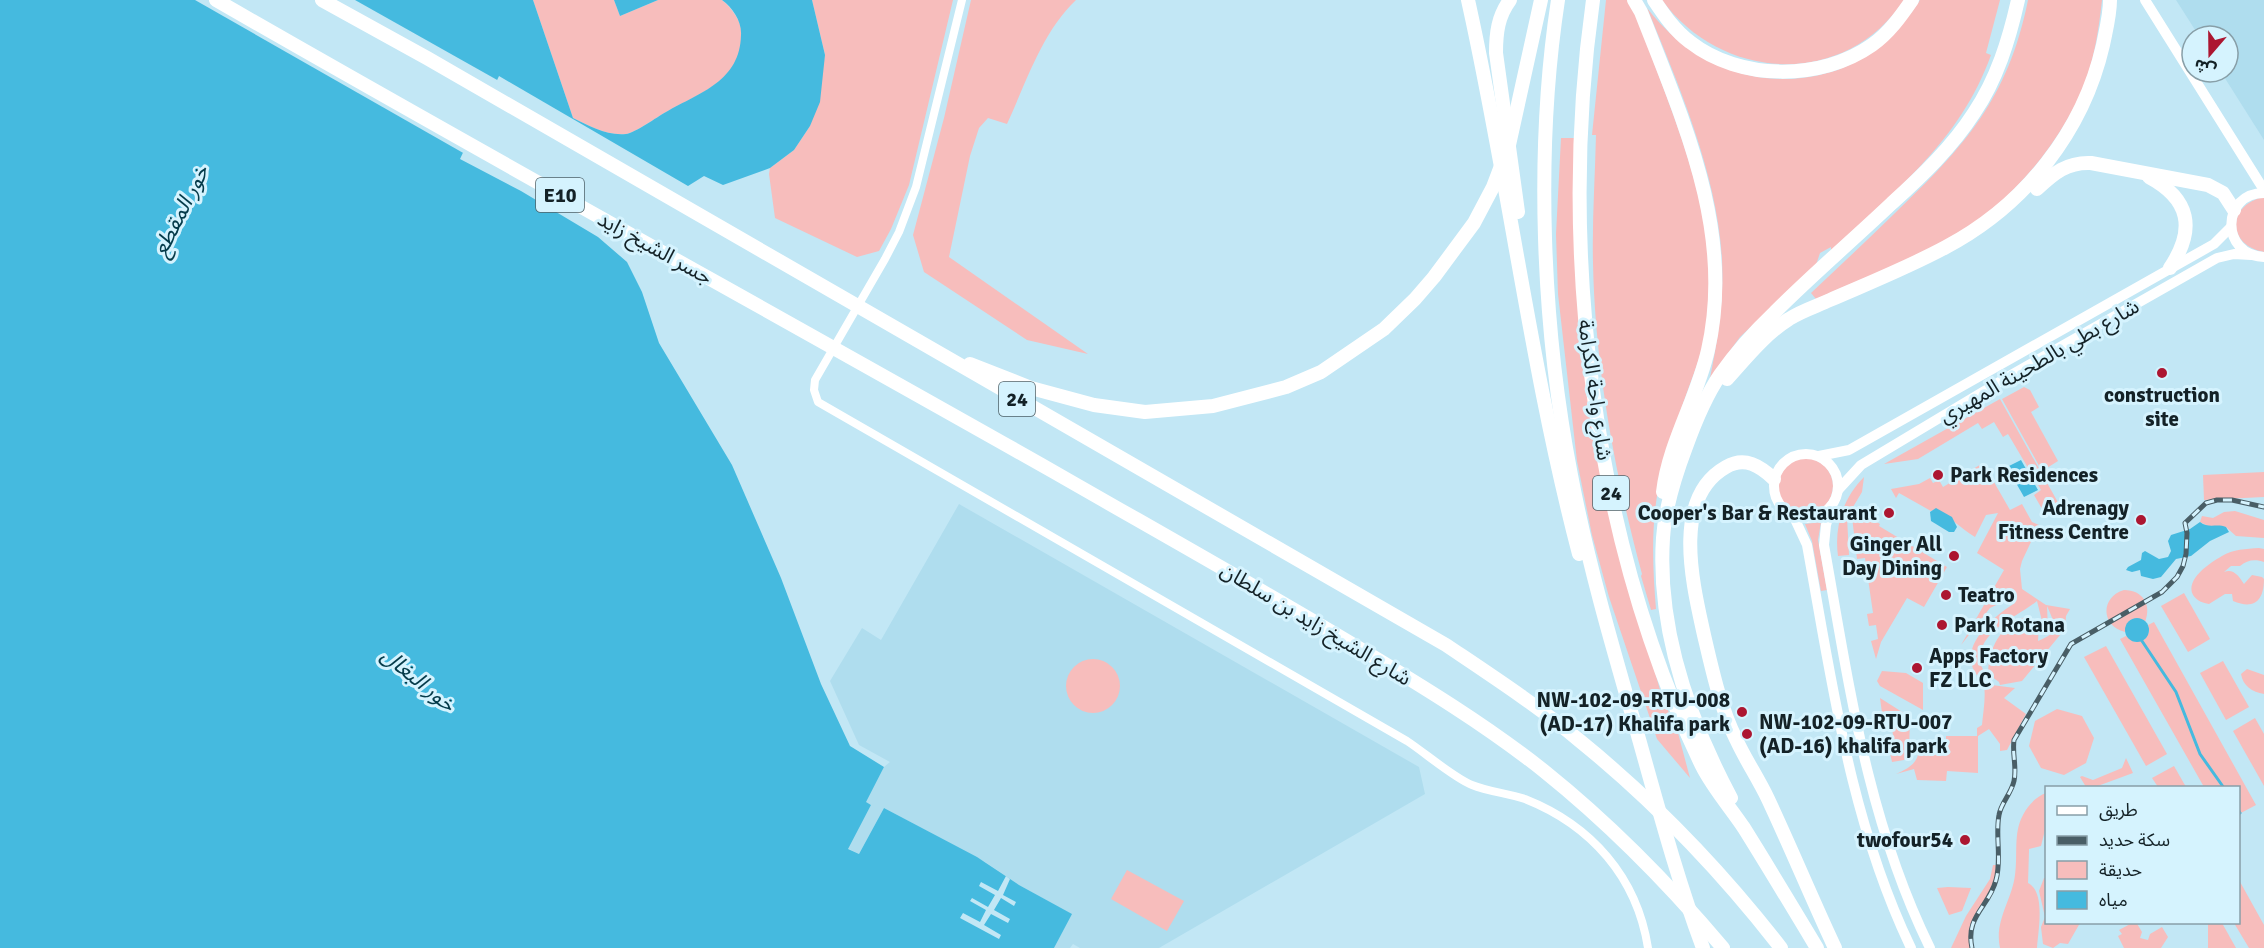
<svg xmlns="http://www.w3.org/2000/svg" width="2264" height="948" font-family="Signika,'Noto Sans Arabic',sans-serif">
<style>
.built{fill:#afddee}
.green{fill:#f7bdbc}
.water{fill:#45badf}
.pier{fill:#c2e7f5}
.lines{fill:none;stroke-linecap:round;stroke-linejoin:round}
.stream{stroke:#45badf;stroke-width:3}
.street{stroke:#fff;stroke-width:8}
.secondary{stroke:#fff;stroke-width:10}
.highway{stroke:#fff;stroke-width:14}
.rail-casing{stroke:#495e66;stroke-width:5}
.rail{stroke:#d5f3fe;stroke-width:3;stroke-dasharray:9;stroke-linecap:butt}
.poi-dot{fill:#ac1631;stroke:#d5f3fe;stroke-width:2}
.labels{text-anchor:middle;stroke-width:6;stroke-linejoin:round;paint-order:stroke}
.shield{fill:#d5f3fe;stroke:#4e6168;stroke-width:1.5}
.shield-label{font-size:20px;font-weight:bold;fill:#142227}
.street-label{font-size:21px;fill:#142227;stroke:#d5f3fe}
.poi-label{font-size:21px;font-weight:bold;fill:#142227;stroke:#d5f3fe;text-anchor:start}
.water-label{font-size:22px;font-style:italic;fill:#053b4a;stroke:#d5f3fe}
</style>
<rect width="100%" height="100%" fill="#c2e7f5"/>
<g class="built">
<polygon points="2176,0 2264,0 2264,140 2221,72 2228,72 2228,36 2199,36"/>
<polygon points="959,504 1419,767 1425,794 1159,948 1080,948 1073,944 1070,948 1054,948 1071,914 1019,885 985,862 884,808 859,854 847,848 871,805 865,802 884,767 890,762 859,745 830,681 862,628 881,640"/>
</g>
<g class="green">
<path d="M533,0H614L620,16L658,0H722C732,8 742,22 742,35C740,81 702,92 666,112C657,117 635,133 626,134C607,136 589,126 573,118Z"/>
<polygon points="812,0 953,0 909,185 891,229 879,251 857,257 775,218 769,174 770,168 794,150 810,126 825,55"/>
<path d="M971,0H1076C1042,32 1026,83 1007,124L988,118L979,128L970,156L949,257L1088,354L1027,340L924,272L913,235L944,118Z"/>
<path d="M1606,0H1628C1641,22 1648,48 1657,71C1688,153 1720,238 1707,327C1702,357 1689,384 1680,413C1671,440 1661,469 1657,496C1651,534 1653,572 1656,609L1651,610L1641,576L1642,574C1615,474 1595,367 1593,263C1592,221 1595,178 1596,135H1592Z"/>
<path d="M1662,0H1904C1845,89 1722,82 1662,0Z"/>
<path d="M1920,0H2000L1986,53L1991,55C1959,143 1896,189 1831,251V247L1820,253L1816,265L1740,337L1710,378C1718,339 1724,300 1722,260C1718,177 1679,85 1647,8C1687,60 1749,89 1815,76C1830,73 1846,68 1858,60C1866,55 1873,49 1880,43C1896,30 1909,18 1920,0Z"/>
<path d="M2028,0H2102C2099,27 2095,55 2086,80C2067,132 2021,191 1975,222C1927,255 1869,275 1816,299L1811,293C1839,267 1867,240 1894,214C1965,146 2008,99 2028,0Z"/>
<polygon points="1561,138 1583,138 1579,275 1606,497 1662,697 1678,733 1690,778 1657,739 1609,597 1592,535 1577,461 1558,294 1556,234"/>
<path d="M2260,198H2264V252C2229,246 2226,208 2260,198Z"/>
<polygon points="2024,387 2030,390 2039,407 2031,412 2058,461 2042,471 2002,399"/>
<polygon points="2000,399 2060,506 2045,514 2034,495 2041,490 2008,434 2003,437 1994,422 1982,429 1978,423 1918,459 1884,464"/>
<circle cx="1805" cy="486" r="28"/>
<path d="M1983,463L2010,510L2022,504L2032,522L2039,525L2022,561L2020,569L2022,589L2046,605L2070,609L2066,616L2065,629L2022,681L2000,685L1999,682L1988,674C1989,648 1999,627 2025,617C2038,620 2039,629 2038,641C2060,633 2055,624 2047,606L2048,629L2044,636L2046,628L2043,625L2037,601C2015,619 1980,629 1979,662L1984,671V684L2015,688L2004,698L2026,714L2007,750L2000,751V744L1989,729L1978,736V773L1947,771L1946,781L1917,780L1914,769L1896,774C1909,768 1919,763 1919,747H1946V736H1977V728L1982,725C1983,713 1986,697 1984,686C1981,678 1972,672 1971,661C1968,638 1998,613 2015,603V596L1990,608L1961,645L2004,570L1977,553L1998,513L1986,515L1975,537C1960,528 1951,517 1936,509L1931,511L1899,493L1896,498L1891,489L1919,484L1930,478L1933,483L1939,480L1943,487Z"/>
<polygon points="2264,472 2264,497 2204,500 2203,475"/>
<path d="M1864,477L1862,492L1847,517L1849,555L1838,556C1834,527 1843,498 1864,477Z"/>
<polygon points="2235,511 2264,520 2264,538 2236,536 2226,527 2208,526 2200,522 2202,516 2213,518 2224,512"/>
<polygon points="1865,515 1880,524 1879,526 1947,567 1924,607 1907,598 1881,642 1876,659 1871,641 1878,639 1876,625 1869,626 1867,614 1873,613 1865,558 1857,559 1852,517"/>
<polygon points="1821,522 1818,540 1827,590 1821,591 1812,541 1805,524"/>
<path d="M2259,548L2264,549V562C2255,559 2247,560 2240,566H2231L2224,572C2233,568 2239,576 2244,584L2252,575L2262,577L2264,579C2264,601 2254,610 2233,601L2232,594H2225L2209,604C2203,603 2197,601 2193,595C2185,579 2210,563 2222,556C2233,549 2246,549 2259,548Z"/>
<path d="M2124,590C2143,590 2152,605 2145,622L2141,619L2127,624L2125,632C2101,626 2100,597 2124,590Z"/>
<polygon points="2184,593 2210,639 2188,652 2161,606"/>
<polygon points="2154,622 2256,805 2239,814 2238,788 2204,787 2120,639 2126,636 2135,642 2145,639 2149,632 2148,625"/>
<polygon points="2106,646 2167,754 2146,766 2084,657"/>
<circle cx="1093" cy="686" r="27"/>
<polygon points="2223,661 2249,707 2226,720 2200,673"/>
<path d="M2247,669L2264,675V694C2252,692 2243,686 2241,674Z"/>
<polygon points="1882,671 1906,673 1923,683 1923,710 1880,686 1877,681"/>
<polygon points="1880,698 1910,717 1909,752 1904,760 1892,762 1890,753 1896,752 1889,712 1882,713"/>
<polygon points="2057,709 2082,716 2094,738 2086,763 2064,775 2041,768 2029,746 2035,721"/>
<polygon points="2255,718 2264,734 2264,786 2233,731"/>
<polygon points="2126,758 2133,773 2095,787 2086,787 2080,777 2082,776 2093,780 2122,768"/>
<polygon points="2174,766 2186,787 2158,787 2152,778"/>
<path d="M2046,793V826L2041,846L2029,849V851L2028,883C2046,892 2038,931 2037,948H2000C1994,921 2012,900 2015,875C2018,855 2013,833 2023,815C2028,805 2037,796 2046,793Z"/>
<path d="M1993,865H1998C1998,871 1998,878 1995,883C1985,908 1966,919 1972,948H1951L1966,916L1990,879Z"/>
<polygon points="1127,870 1184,901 1167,931 1111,899"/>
<polygon points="2044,878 2046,878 2046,922 2080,923 2068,944 2060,943 2053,948 2043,944 2041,927 2045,917 2039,891"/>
<polygon points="2239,880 2264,925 2264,948 2249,948 2234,923 2238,922"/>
<polygon points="1948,887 1971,888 1962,911 1949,915 1937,888"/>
<polygon points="2136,922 2142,932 2140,938 2148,940 2150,934 2162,927 2168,937 2161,948 2124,948 2118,936 2122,934 2119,930 2132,923"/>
<polygon points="2208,923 2222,923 2236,948 2208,948"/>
</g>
<g class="water">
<path d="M0,0H533L573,118C589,126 607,136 626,134C635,133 657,117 666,112C701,92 740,81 741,35C742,22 733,8 722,0H812L825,55L820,102L810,126L794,150L770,168L723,185L704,176L688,186L499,76L460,159L521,191L598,237L627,262L642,292L659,343L732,465L781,578L821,684L850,746L884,767L866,802L871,805L848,849L859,854L884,808L977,857L1019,885L1072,914L1054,948H0Z"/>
<polygon points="614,0 658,0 620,16"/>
<polygon points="2021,460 2038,490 2024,497 2007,467"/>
<polygon points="1936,508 1952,517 1957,527 1954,532 1949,532 1931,521 1930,512"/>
<path d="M2200,522C2209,529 2217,523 2226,527L2229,532L2210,541L2191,556L2176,559L2161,577L2153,579L2141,576L2140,570L2132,572L2126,570L2128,567L2141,560L2142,553L2145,551L2159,559L2168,557L2171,551L2168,541L2171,535L2190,529Z"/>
<circle cx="2137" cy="630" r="12"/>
</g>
<g class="pier">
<polygon points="195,0 355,0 499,81 465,154"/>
<polygon points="1006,876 1010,879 1003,895 1016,902 1014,906 1001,898 994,910 1010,919 1008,923 991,914 984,925 1001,935 999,939 960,918 963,913 980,922 986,910 970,901 972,898 988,907 995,895 979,886 981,882 998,891"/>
</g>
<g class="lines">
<g class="stream">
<polyline points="2142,641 2176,692 2200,754 2224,788"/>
<polyline points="2238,810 2240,813"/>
</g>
<path class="street" d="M962,0L916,187L899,232L885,259L815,380L814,390L818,402L1407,741C1424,752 1454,778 1472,785C1489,792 1508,793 1525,799C1591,825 1637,877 1648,948"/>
<g class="secondary">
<polyline points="2145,0 2264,190"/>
<path d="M2264,193C2221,193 2220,255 2264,257"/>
<circle cx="1806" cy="486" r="32"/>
<polyline points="1819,456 1849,450 2214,244 2231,227"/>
<polyline points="1838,490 1861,465 2011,375 2217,258 2234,254 2251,255"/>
<path d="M1832,505L1826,525L1824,545C1849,684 1867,820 1930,948"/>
<path d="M1793,515L1807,545C1832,682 1850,821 1911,948"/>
</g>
<g class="highway">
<path d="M216,0C494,160 775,314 1054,472C1155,530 1257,587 1357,647C1422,686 1486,725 1544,771C1610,824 1669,884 1723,948"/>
<path d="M322,0L427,58L1446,645C1492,676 1538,706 1580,741C1655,802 1722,872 1781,948"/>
<path d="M1468,0C1509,184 1531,371 1579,554"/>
<path d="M1510,0C1498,16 1496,33 1496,53L1518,212"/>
<path d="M1558,0C1535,150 1542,326 1571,475C1587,559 1611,642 1635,725C1656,799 1676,876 1703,948"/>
<path d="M1593,0C1558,249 1592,539 1702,766C1713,788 1730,807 1744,828C1769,868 1793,908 1817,948"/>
<path d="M1634,0L1641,12C1683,120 1735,232 1708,350C1697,399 1669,442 1663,492"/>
<path d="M1654,0C1664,15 1675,31 1690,42C1740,81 1821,81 1872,45C1889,33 1901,16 1912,0"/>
<path d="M2149,177C2190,199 2196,229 2170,268"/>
<path d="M2037,189C2054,173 2067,162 2091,163L2208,185L2223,193L2234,210"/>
<polyline points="970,364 1031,388 1094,405 1145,412 1213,406 1286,387 1321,372 1384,329 1415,299 1434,277 1474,223 1493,187 1509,145 1541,0"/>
<path d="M1727,379C1746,358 1765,334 1789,319C1801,311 1817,306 1830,300C1869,283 1909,267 1946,247C2025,205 2083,132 2103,45C2106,30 2110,15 2110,0"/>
<path d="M1774,479C1760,466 1745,456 1726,467C1671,498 1693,585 1704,635C1712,669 1720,707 1736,739C1745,759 1758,778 1768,799C1791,848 1812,899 1835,948"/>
<path d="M1731,798C1689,719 1657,629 1663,538C1665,507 1675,476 1686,447C1695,422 1705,397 1720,375C1736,352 1755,331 1775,312C1813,274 1854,239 1892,203C1922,176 1952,147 1974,113C1997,79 2009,40 2018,0"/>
</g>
<g class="rail-casing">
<path id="rail" d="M1972,948C1965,916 1989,907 1996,880C2002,859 1995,836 1999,815C2001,803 2011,794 2014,781C2017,767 2012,754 2014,740L2071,644L2162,592L2177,577L2183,566L2186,554L2187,533L2185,523L2206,503L2217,500H2232L2264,507"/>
</g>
<use href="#rail" class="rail"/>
</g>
<g class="poi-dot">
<circle cx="2162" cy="373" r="6"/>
<circle cx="1938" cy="475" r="6"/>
<circle cx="1889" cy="513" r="6"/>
<circle cx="2141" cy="520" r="6"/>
<circle cx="1954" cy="556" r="6"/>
<circle cx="1946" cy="595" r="6"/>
<circle cx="1942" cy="625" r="6"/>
<circle cx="1917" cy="668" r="6"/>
<circle cx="1742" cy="712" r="6"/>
<circle cx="1747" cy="734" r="6"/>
<circle cx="1965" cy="840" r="6"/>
</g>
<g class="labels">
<g class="shield">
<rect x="536" y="178" width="48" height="34" rx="4.5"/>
<rect x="999" y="382" width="36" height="34" rx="4.5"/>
<rect x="1593" y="476" width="36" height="34" rx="4.5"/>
</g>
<g class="shield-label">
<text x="560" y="202">E10</text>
<text x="1017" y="406">24</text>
<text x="1611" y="500">24</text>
</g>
<g class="street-label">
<text transform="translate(655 248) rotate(29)" y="7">جسر الشيخ زايد</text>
<text transform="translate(2039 361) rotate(-30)" y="7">شارع بطي بالطحينة المهيري</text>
<text transform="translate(1595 390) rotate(82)" y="7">شارع واحة الكرامة</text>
<text transform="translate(1316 624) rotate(31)" y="7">شارع الشيخ زايد بن سلطان</text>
</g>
<g class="poi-label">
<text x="2162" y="402" text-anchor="middle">construction<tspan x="2162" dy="24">site</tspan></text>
<text x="1950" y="482">Park Residences</text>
<text x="2129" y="515" text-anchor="end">Adrenagy<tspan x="2129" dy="24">Fitness Centre</tspan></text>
<text x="1877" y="520" text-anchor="end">Cooper's Bar &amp; Restaurant</text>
<text x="1942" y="551" text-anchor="end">Ginger All<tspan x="1942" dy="24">Day Dining</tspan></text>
<text x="1958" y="602">Teatro</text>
<text x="1954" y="632">Park Rotana</text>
<text x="1929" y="663">Apps Factory<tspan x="1929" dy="24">FZ LLC</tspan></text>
<text x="1730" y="707" text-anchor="end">NW-102-09-RTU-008<tspan x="1730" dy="24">(AD-17) Khalifa park</tspan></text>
<text x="1759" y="729">NW-102-09-RTU-007<tspan x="1759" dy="24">(AD-16) khalifa park</tspan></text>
<text x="1953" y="847" text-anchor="end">twofour54</text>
</g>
<g class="water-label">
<text transform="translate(180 210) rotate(-63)" y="8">خور المقطع</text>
<text transform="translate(419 679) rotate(39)" y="8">خور البغال</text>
</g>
</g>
<rect x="2045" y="786" width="195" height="138" fill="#d5f3fe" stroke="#889fa8" stroke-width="1.5"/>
<rect x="2057" y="806" width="30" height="9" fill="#ffffff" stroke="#889fa8" stroke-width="1.5"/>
<text x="2099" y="816" font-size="18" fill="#142227">طريق</text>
<rect x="2057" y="836" width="30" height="9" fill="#495e66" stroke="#889fa8" stroke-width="1.5"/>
<text x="2099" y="846" font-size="18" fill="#142227">سكة حديد</text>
<rect x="2057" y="861" width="30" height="18" fill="#f7bdbc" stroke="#889fa8" stroke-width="1.5"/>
<text x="2099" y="876" font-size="18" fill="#142227">حديقة</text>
<rect x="2057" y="891" width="30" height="18" fill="#45badf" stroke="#889fa8" stroke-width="1.5"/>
<text x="2099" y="906" font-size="18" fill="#142227">مياه</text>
<g transform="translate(2210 54) rotate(200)"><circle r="28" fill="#d5f3fe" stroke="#889fa8" stroke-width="1.5"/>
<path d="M0-4.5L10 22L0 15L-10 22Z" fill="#ac1631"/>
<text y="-9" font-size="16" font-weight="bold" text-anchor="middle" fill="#142227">ش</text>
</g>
</svg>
